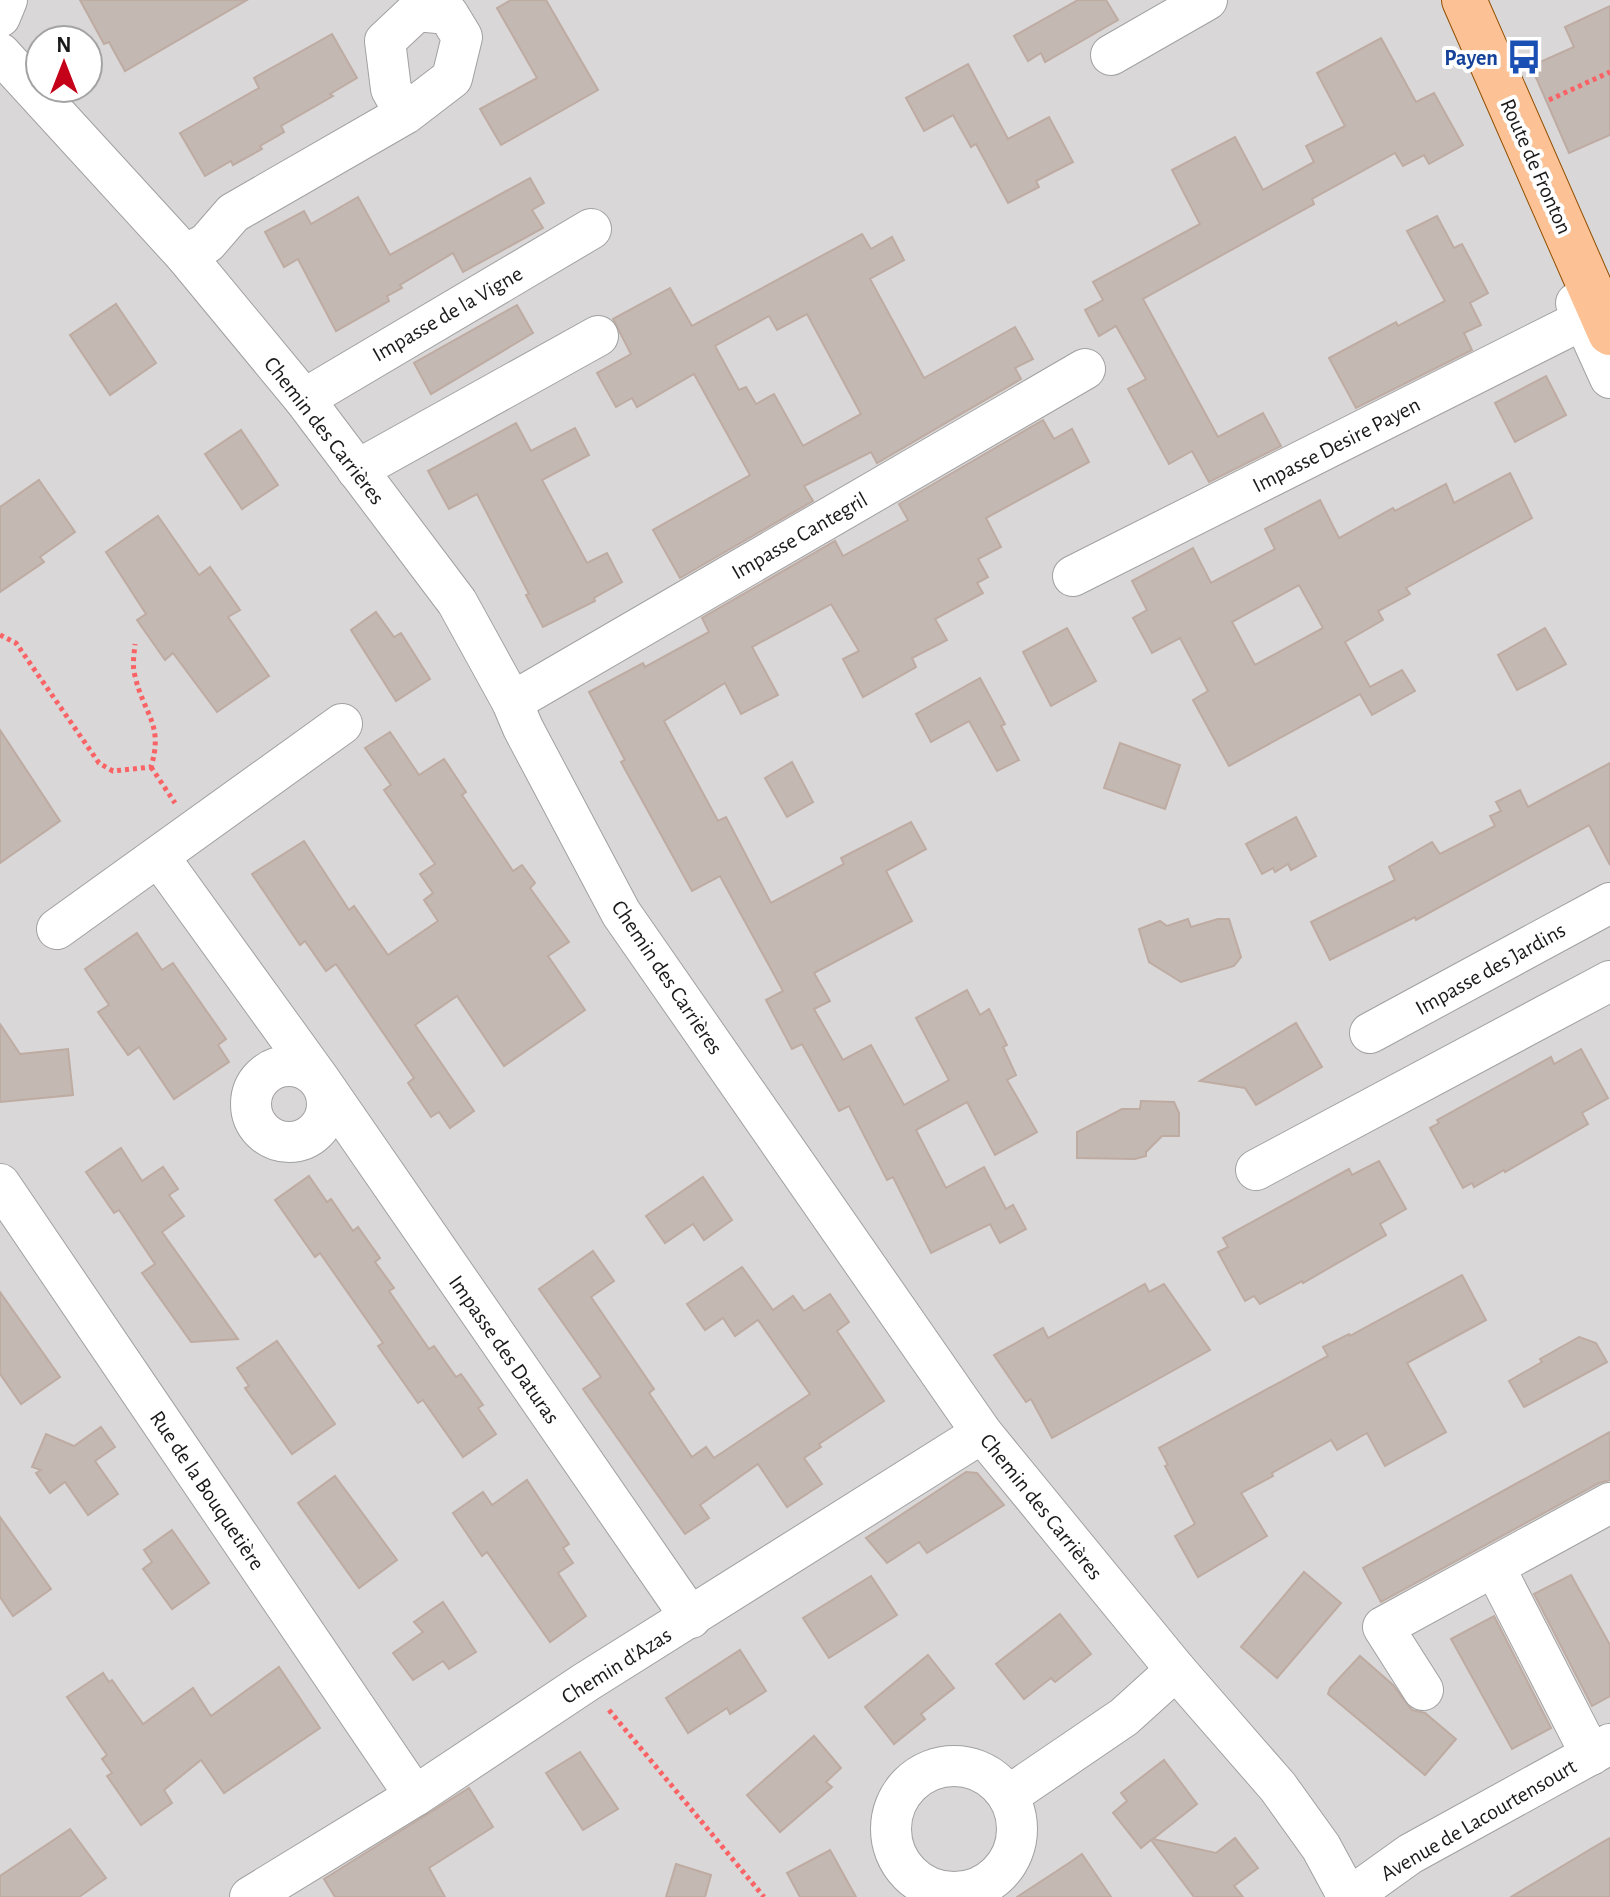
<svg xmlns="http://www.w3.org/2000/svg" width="1610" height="1897" font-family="'Alegreya Sans',sans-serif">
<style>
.residential{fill:#d9d7d7;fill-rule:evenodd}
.building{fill:#c4b8b3;stroke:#beaba2;stroke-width:2;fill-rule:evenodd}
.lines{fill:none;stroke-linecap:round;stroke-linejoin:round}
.minor-casing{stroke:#a1a1a1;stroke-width:42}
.major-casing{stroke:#914e00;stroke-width:46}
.path{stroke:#fa6366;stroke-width:5;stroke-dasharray:4 4;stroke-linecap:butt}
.minor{stroke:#fff;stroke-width:40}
.major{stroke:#fcc295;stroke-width:44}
.labels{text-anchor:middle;stroke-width:8;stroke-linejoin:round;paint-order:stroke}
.transit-label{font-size:22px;font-weight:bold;fill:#164399;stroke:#fff;text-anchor:end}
.street-label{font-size:22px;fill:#1a1a1a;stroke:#fff}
</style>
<rect width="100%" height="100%" fill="#ece6df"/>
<path class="residential" d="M0,0H1610V1897H0ZM40,40H88V88H40Z"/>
<g class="building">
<polygon points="80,0 247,0 125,71 109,42 104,44"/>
<polygon points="511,0 546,0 598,90 501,145 480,109 537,78 497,8"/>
<polygon points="1078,0 1106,0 1118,20 1045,62 1041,53 1028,61 1014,36"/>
<polygon points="1610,6 1610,135 1569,153 1531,66 1574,47 1565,27"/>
<polygon points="332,34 357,78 330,94 333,96 281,126 284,132 260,146 262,149 233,165 231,161 205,176 180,133 259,88 254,78"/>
<polygon points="1381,38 1416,102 1434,93 1463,145 1429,164 1424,155 1403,166 1395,153 1312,199 1314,204 1143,299 1218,437 1263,413 1281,446 1209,482 1192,451 1169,464 1128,389 1146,379 1116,326 1099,336 1085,310 1103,300 1093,282 1200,224 1172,170 1235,137 1263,190 1314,162 1306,146 1345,126 1317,73"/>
<polygon points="968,64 1008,139 1049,117 1073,162 1036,181 1039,187 1008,203 976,144 971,147 953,115 924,131 906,98"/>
<polygon points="530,178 544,203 532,210 543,228 463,272 453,253 400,285 402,288 387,296 389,301 336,331 298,259 284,267 265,232 304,211 311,224 358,197 390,255"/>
<polygon points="1437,216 1454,248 1462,244 1488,293 1470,303 1481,325 1464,333 1472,350 1356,408 1329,358 1396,322 1398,326 1445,301 1407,231"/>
<path d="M862,234L871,249L892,237L904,260L870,279L924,378L1015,327L1033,359L1015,368L1021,379L877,463L871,452L804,486L813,501L680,578L653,530L750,475L694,374L637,407L632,398L616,407L597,373L631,354L613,319L670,288L692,326ZM807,314L861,414L803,446L774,394L756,404L746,387L739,390L715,346L769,316L777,330Z"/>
<polygon points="116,304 156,363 110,395 70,335"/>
<polygon points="517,305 533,333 431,394 414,363"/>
<polygon points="1546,376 1566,415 1515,442 1495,403"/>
<polygon points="1043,420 1054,439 1072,429 1089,462 986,518 1001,547 978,559 988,577 977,583 983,593 935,619 947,640 912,658 916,667 863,697 843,659 859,651 831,604 752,647 778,695 741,714 725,683 664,721 718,821 726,817 771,903 844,864 841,858 911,822 926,849 886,871 912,921 814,973 830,1001 814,1009 843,1060 871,1045 904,1105 949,1080 916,1018 967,990 980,1015 989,1009 1007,1045 1003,1047 1016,1075 1007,1080 1037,1132 995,1155 967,1102 916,1130 946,1188 984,1167 1006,1209 1013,1205 1026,1229 1000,1243 990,1224 931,1253 893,1177 887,1180 849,1106 839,1111 802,1044 792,1049 766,1000 783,991 720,876 692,891 621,762 625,760 589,692 643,663 645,667 709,632 702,618 835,541 843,556 908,520 899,504"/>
<polygon points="516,423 531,451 575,428 589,455 542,480 587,563 607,553 622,582 594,598 595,601 543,627 526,595 529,594 477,494 449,509 428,471"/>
<polygon points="241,430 278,485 242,509 205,454"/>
<path d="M1510,473L1532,518L1406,588L1410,594L1378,611L1383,620L1345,642L1370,687L1402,670L1415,691L1372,715L1360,694L1229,766L1193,700L1208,691L1180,638L1152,653L1133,618L1147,610L1132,581L1193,548L1211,583L1275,549L1265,529L1320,500L1339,538L1393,508L1395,511L1446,484L1454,503ZM1299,585L1323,628L1255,665L1232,622Z"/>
<polygon points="39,480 75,532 40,557 44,562 0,592 0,507"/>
<polygon points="158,516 199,575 210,567 240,610 228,617 269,676 217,712 173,653 165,660 137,620 146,614 106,552"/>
<polygon points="376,612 394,637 401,633 430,679 396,701 351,630"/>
<polygon points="1067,628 1096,681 1051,706 1023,652"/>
<polygon points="1545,628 1566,664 1517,690 1498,655"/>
<polygon points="980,678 1005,724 1001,726 1019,760 997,771 969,721 931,742 916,714"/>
<polygon points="0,730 60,821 0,863"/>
<polygon points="390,732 419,775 444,759 466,792 462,795 513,871 522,865 535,883 530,888 569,942 548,956 585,1010 504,1066 457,996 415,1025 474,1111 450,1128 439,1112 431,1117 408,1083 414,1078 336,964 326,971 305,941 300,945 252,874 304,841 349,910 354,906 388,955 438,921 424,900 433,893 420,874 435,864 384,790 391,785 365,748"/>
<polygon points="1120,743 1180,765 1165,809 1104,788"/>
<polygon points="792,762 813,802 787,817 765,778"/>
<polygon points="1610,763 1610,865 1589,825 1416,920 1415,917 1330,960 1311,922 1395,880 1389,867 1432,842 1440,854 1495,826 1490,816 1501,811 1496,802 1520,790 1528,807"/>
<polygon points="1296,817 1316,856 1291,870 1288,864 1275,872 1273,868 1262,874 1246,844"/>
<polygon points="1188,919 1191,927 1218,919 1229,919 1241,957 1234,966 1181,982 1149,962 1139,929 1160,921 1167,926"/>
<polygon points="137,933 162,970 173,963 226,1039 218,1045 229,1062 174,1099 139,1047 128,1055 98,1012 109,1005 85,969"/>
<polygon points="1296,1023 1322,1067 1256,1105 1245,1088 1200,1081"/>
<polygon points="0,1024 20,1054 68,1049 73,1095 0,1102"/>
<polygon points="1581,1049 1608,1098 1582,1113 1588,1124 1505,1172 1504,1170 1474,1187 1472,1183 1463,1188 1430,1128 1439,1123 1437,1120 1551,1057 1554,1064"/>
<polygon points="1141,1101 1174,1102 1179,1113 1179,1136 1162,1136 1146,1152 1146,1156 1135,1159 1077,1158 1077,1132 1122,1109 1140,1109"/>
<polygon points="121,1148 142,1181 163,1167 178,1189 169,1195 184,1216 162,1232 238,1339 191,1342 142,1273 155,1264 119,1210 114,1213 86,1172"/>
<polygon points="1379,1161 1406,1209 1380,1224 1386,1235 1303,1283 1302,1281 1260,1304 1254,1296 1245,1301 1218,1252 1228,1247 1223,1238 1349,1169 1352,1175"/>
<polygon points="309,1176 327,1202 331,1199 353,1231 358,1227 380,1258 375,1262 394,1288 389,1291 429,1349 434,1346 456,1377 461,1374 483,1405 478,1408 496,1434 463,1457 423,1400 418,1403 378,1346 383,1343 320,1253 315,1257 275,1200"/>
<polygon points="703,1177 732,1220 704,1240 693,1224 665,1243 646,1216"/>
<polygon points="593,1251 614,1281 591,1297 654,1389 649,1393 692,1457 706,1447 714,1458 810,1394 758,1320 735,1336 723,1318 705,1330 687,1304 742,1267 773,1310 793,1296 804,1311 830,1294 849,1322 837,1331 884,1401 819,1444 821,1447 804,1458 822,1484 787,1507 758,1464 700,1505 709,1518 685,1534 583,1389 601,1377 539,1289"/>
<polygon points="1462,1275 1486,1320 1407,1363 1446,1432 1385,1466 1367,1433 1337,1450 1331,1440 1272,1473 1273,1476 1241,1493 1267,1536 1198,1577 1175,1536 1195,1524 1165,1466 1168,1465 1159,1448 1328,1356 1323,1347 1349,1334 1350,1336"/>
<polygon points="1145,1284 1149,1292 1164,1284 1210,1350 1052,1438 1031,1399 1026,1402 994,1355 1043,1328 1048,1338"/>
<polygon points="0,1292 60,1377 21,1404 0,1374"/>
<polygon points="1579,1337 1596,1343 1607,1362 1524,1407 1509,1381 1542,1362 1540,1359"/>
<polygon points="277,1341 335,1424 292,1454 245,1388 249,1386 237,1368"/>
<polygon points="101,1427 115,1447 95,1461 118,1494 88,1515 65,1482 50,1493 36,1473 41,1470 32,1467 46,1434 74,1446"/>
<polygon points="1610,1432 1610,1480 1599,1483 1381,1602 1363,1568"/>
<polygon points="966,1472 977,1473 1004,1505 927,1553 919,1542 887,1563 866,1538"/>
<polygon points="335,1476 397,1560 359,1588 298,1503"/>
<polygon points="527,1480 569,1544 563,1548 573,1563 558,1573 586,1616 550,1642 487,1552 482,1556 453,1513 483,1492 492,1505"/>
<polygon points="0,1517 51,1589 13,1616 0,1597"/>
<polygon points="172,1530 209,1583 172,1609 143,1569 152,1562 144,1550"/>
<polygon points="1304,1572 1341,1603 1277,1678 1241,1647"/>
<polygon points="1571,1575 1610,1645 1610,1696 1592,1706 1534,1594"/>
<polygon points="871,1576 897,1615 829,1658 803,1618"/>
<polygon points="443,1602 476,1652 449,1669 443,1661 413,1680 393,1653 423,1632 414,1622"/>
<polygon points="1060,1614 1091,1654 1055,1682 1051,1678 1024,1699 996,1664"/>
<polygon points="1494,1616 1551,1728 1512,1749 1451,1639"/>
<polygon points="740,1650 766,1691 730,1714 727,1708 688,1733 666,1698"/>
<polygon points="928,1655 954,1688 921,1714 925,1719 894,1744 865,1707"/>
<polygon points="1360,1656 1393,1685 1412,1710 1425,1713 1456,1739 1425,1775 1328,1694 1330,1688"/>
<polygon points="279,1667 320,1728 224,1793 201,1760 164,1790 172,1803 141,1825 107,1776 112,1773 102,1759 107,1755 67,1697 103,1673 109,1682 112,1680 143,1724 193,1688 211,1716"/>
<polygon points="814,1736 841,1768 826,1782 832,1787 780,1832 747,1795"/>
<polygon points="580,1752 618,1809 583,1830 546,1773"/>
<polygon points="1164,1760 1197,1804 1153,1839 1216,1853 1235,1838 1258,1868 1234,1886 1243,1897 1194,1897 1151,1840 1141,1848 1113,1813 1127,1801 1121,1793"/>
<polygon points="469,1788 493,1827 429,1868 445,1897 335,1897 324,1879"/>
<polygon points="70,1829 106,1878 79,1897 0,1897 0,1876"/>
<polygon points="1610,1838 1610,1897 1511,1897 1594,1847"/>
<polygon points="830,1850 856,1897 800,1897 787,1873"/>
<polygon points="1082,1854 1111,1897 1017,1897 1069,1863"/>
<polygon points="676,1864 711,1875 705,1897 666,1897"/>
</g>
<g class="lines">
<g class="minor-casing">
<g id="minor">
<polyline points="0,17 7,0"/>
<polyline points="0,53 185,255 304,399 457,602 512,702 523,728 621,913 982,1433 1176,1670 1278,1787 1321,1847 1348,1897"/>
<polyline points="1111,55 1207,0"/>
<polyline points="185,255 207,243 233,213 405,114 452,78 462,37 448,14 417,11 385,41 391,89 405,114"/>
<polyline points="1576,303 1610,378"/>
<polyline points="304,399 591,229"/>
<polyline points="357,470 598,336"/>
<polyline points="1073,576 1600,311"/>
<polyline points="512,702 1085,369"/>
<polyline points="159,857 320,1080 691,1618"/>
<polyline points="57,929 342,724"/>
<polyline points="1370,1033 1610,903"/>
<circle cx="289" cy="1104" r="38"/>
<polyline points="1256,1170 1610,981"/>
<polyline points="0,1184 415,1796"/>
<polyline points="1495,1568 1591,1755"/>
<polyline points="1423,1690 1383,1627 1610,1503"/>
<circle cx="954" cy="1829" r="63"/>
<polyline points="1008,1796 1124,1717 1176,1670"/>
<polyline points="250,1897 415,1796 586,1682 982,1433"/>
<polyline points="1350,1897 1410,1854 1610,1744"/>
</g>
</g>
<g class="major-casing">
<polyline id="major" points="1464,0 1610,333"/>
</g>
<g class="path">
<polyline points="1549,100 1610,72"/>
<path d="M0,635L16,643L99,763L113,771L151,767C164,724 144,715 135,676C132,666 134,655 135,644"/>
<polyline points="151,767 175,803"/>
<polyline points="609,1710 764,1897"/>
<polyline points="908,1897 916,1881"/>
</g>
<use href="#minor" class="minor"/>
<use href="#major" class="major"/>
</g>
<defs>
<g id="bus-bare" transform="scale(2.76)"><path d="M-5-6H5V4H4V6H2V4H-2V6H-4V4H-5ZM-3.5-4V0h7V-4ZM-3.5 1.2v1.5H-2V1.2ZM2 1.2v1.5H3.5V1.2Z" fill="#1a4fb4" stroke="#fff" stroke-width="2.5" paint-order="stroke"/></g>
</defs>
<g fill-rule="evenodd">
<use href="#bus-bare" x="1524" y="57"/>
</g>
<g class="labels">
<g class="transit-label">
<text x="1498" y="65">Payen</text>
</g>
<g class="street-label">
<text transform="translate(1537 166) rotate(66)" y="8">Route de Fronton</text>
<text transform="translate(447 313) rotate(-30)" y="8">Impasse de la Vigne</text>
<text transform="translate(325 430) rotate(52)" y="8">Chemin des Carrières</text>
<text transform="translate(1336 444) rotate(-27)" y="8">Impasse Desire Payen</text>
<text transform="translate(799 535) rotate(-30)" y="8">Impasse Cantegril</text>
<text transform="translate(1490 968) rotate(-29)" y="8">Impasse des Jardins</text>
<text transform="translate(668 977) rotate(56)" y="8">Chemin des Carrières</text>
<text transform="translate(505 1349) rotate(55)" y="8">Impasse des Daturas</text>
<text transform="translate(208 1490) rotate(56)" y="8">Rue de la Bouquetière</text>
<text transform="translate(1042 1506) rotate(51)" y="8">Chemin des Carrières</text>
<text transform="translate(616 1665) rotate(-32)" y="8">Chemin d'Azas</text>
<text transform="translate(1478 1819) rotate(-30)" y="8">Avenue de Lacourtensourt</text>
</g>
</g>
<g transform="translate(64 64)"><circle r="38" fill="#ffffff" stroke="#a3a3a3" stroke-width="2"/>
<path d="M0-6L14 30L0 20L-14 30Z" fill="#c50019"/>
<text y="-12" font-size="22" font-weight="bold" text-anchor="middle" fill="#1a1a1a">N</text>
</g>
</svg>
